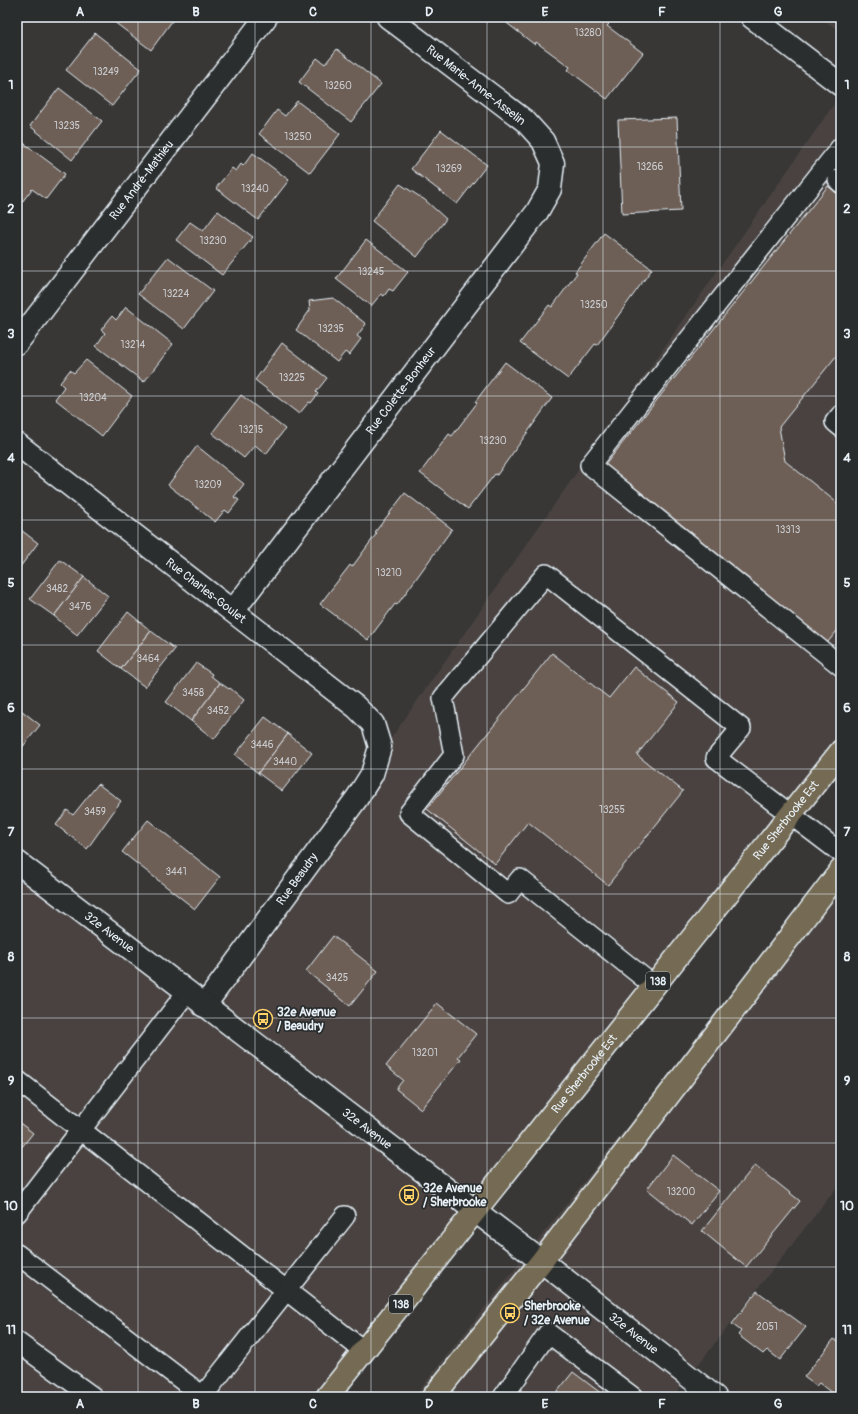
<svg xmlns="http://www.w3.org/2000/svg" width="858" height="1414" font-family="Pangolin,sans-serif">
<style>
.built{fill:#484340}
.building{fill:#6e5e56;stroke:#e8f1f8}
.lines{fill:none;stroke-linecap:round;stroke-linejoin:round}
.service-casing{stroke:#e8f1f8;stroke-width:22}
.minor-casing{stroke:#e8f1f8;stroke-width:25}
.tertiary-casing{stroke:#e8f1f8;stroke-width:25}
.primary-casing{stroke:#e8f1f8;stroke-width:25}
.service{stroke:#2a2d2e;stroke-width:19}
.minor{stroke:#2a2d2e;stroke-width:22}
.tertiary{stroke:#2a2d2e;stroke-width:22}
.primary{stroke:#746b52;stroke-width:22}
.grid{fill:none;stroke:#e8f1f8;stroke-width:1;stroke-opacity:0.55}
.labels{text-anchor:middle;stroke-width:3.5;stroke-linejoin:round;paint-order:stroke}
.number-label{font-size:10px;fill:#caccd0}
.shield{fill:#2a2d2e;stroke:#afb6bb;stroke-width:1}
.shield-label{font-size:11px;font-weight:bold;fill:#e8f1f8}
.street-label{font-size:12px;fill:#e8f1f8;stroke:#2a2d2e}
.poi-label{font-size:12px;font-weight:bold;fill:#e8f1f8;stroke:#2a2d2e;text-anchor:start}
.neatline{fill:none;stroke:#e8f1f8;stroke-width:1.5}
.grid-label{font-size:13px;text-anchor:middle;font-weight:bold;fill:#e8f1f8}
</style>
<rect width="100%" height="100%" fill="#383736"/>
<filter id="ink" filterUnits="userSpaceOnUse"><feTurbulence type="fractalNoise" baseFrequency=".025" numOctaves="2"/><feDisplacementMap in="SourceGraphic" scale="8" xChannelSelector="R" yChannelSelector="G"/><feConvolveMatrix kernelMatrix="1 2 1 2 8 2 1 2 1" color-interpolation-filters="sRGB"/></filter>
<g filter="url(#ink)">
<g class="built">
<polygon points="820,17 841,17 841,33"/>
<polygon points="841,94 841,750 326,1397 17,1397 17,862 204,1006"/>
<polygon points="841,856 841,1182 673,1397 414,1397"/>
</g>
<g class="building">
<polygon points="110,17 175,17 151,50 109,18"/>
<polygon points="499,17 601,17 609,24 607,26 643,53 607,99 568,70 570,67 536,42 535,45"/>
<polygon points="95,33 141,69 112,106 66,70"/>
<polygon points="337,49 381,84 351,122 299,82 317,58 325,64"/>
<polygon points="59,88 102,121 72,160 30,126"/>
<polygon points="297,101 340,134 310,173 259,134 277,110 285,116"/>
<polygon points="677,118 681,211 622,214 618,120"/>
<polygon points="441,130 487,165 457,204 411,169"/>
<polygon points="17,138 65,174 46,199 32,189 22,202 17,198"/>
<polygon points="253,153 289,180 258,220 216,188 232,168 236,171 241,164 243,166"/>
<polygon points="400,184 425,200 446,219 417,257 372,221"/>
<polygon points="828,186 841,197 841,350 779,427 785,461 841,506 841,626 827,643 605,465"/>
<polygon points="218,211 253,237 222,275 176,240 190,222 203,231"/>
<polygon points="604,233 652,269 597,345 595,344 568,379 520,343 549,305 552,307 577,273 575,272"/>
<polygon points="366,240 408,272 393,291 389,289 384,296 381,294 371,306 336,279"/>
<polygon points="168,257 213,291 184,329 138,294"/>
<polygon points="333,298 366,324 357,336 361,339 349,355 345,352 337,362 296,330 310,310 309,301"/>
<polygon points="126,307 173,344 144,382 96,346 105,333 101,330 112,316 116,320"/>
<polygon points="282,343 327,378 316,392 318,394 311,403 309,402 299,414 255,380"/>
<polygon points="86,360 132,396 102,436 55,399 64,387 60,383 70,370 74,373"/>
<polygon points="505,362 552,398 497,475 495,474 468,509 420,473 449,434 452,436 477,403 475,402"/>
<polygon points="241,395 285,429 266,454 255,445 244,458 212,433"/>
<polygon points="197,446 244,484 234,497 239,500 229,513 225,510 215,522 168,485"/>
<polygon points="405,493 452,529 397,605 395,604 368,640 320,604 350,565 352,567 377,533 375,532"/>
<polygon points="17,527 38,543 17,571"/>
<polygon points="60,560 84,577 54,616 30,599"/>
<polygon points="84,577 108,596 77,635 54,616"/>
<polygon points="128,612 151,631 121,669 98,651"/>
<polygon points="151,631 175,649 145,687 121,669"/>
<polygon points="552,653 609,698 634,667 679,702 637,755 683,791 608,885 528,822 495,864 427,809"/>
<polygon points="196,663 212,674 211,676 220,683 191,721 166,702"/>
<polygon points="220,683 229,689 230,688 244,700 214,739 191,721"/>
<polygon points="17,707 40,725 17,754"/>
<polygon points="265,717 288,734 258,773 235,755"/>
<polygon points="288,734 312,753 282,791 258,773"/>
<polygon points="98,784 121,801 87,849 56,825 67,810 73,815"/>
<polygon points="148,820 220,877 195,909 122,852"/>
<polygon points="333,936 378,971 350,1006 306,971"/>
<polygon points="437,1003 476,1034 458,1057 461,1059 421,1109 396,1089 403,1080 386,1066"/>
<polygon points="17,1121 33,1133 17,1153"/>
<polygon points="673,1155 719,1191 692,1225 647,1189"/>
<polygon points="17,1161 21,1164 17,1169"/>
<polygon points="755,1165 800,1201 746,1267 702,1231"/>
<polygon points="757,1291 806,1327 780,1360 767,1350 763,1354 738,1335 741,1331 732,1324"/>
<polygon points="834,1339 841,1344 841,1397 837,1397 819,1383 816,1386 804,1377"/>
<polygon points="573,1372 606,1397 553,1397"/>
</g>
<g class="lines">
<g class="service-casing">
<g id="service">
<polyline points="841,147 590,465 841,666"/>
<polyline points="838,180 841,183"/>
<polyline points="841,415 835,422 841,427"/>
<polyline points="654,986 520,879 508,894 409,813 454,755 443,698 546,574 741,728 716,758 841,853"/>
<polyline points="17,1080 364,1351"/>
<polyline points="17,1213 187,992"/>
<polyline points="17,1254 204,1397"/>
<polyline points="17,1342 93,1397"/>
<polyline points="202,1397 345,1216"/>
<polyline points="503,1397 548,1333 633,1397"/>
</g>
</g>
<g class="minor-casing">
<g id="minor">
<polyline points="752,17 841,85"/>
<path id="s1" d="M17,343L266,17"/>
<path id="s2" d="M17,444L356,707L373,724L380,747L372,774L357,798L204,1006"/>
<path id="s3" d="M233,611L537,212L550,189L553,163L543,141L525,121L388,17"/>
</g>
</g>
<g class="tertiary-casing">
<g id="tertiary">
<path id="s4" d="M17,862L558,1274L715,1397"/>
</g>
</g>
<g class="primary-casing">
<g id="primary">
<path id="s5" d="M327,1397L841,751"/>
<polyline points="433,1397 541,1262 841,870"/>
</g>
</g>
<use href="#service" class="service"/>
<use href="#minor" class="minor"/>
<use href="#tertiary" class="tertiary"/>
<use href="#primary" class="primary"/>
</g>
</g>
<path class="grid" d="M138,17V1397M255,17V1397M371,17V1397M487,17V1397M603,17V1397M720,17V1397M17,147H841M17,271H841M17,396H841M17,520H841M17,645H841M17,769H841M17,894H841M17,1018H841M17,1143H841M17,1267H841"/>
<defs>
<g id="bus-ring" transform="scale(1)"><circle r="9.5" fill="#2a2d2e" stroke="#ffd166" stroke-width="1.5"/><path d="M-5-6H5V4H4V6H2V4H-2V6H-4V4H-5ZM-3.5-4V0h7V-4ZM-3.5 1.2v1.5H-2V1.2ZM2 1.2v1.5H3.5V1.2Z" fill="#ffd166"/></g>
</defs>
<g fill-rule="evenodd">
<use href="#bus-ring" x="263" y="1019"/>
<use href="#bus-ring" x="409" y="1195"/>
<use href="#bus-ring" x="510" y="1313"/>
</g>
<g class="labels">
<g class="number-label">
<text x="588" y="36">13280</text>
<text x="106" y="75">13249</text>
<text x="338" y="89">13260</text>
<text x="67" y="129">13235</text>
<text x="298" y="140">13250</text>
<text x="650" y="170">13266</text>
<text x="449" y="172">13269</text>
<text x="255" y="192">13240</text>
<text x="213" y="244">13230</text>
<text x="371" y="275">13245</text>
<text x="176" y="297">13224</text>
<text x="594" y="308">13250</text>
<text x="331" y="332">13235</text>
<text x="133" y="348">13214</text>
<text x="292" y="381">13225</text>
<text x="93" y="401">13204</text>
<text x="251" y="433">13215</text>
<text x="493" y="444">13230</text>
<text x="208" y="488">13209</text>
<text x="788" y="533">13313</text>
<text x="389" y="576">13210</text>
<text x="57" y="592">3482</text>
<text x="80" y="610">3476</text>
<text x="148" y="662">3464</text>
<text x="193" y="696">3458</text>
<text x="218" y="714">3452</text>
<text x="262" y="748">3446</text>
<text x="285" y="765">3440</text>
<text x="612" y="813">13255</text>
<text x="95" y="815">3459</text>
<text x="176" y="875">3441</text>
<text x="337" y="981">3425</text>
<text x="425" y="1056">13201</text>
<text x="681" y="1195">13200</text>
<text x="767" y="1330">2051</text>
</g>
<g class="shield">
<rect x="646" y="972" width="24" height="18" rx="3"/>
<rect x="389" y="1295" width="24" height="18" rx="3"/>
</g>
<g class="shield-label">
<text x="658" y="985">138</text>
<text x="401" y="1308">138</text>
</g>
<g class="street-label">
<text transform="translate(476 85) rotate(38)" y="4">Rue Marie-Anne-Asselin</text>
<text dy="4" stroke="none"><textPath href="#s1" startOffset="205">Rue André-Mathieu</textPath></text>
<text dy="4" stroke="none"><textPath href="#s3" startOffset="277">Rue Colette-Bonheur</textPath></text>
<text dy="4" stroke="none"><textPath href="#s2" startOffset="239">Rue Charles-Goulet</textPath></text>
<text dy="4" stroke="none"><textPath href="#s5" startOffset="737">Rue Sherbrooke Est</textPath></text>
<text transform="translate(297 879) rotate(-54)" y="4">Rue Beaudry</text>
<text dy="4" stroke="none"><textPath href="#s4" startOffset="116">32e Avenue</textPath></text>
<text dy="4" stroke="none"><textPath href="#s5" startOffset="413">Rue Sherbrooke Est</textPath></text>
<text dy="4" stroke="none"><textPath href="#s4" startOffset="440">32e Avenue</textPath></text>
<text dy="4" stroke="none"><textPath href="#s4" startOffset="776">32e Avenue</textPath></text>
</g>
<g class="poi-label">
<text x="277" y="1016">32e Avenue<tspan x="277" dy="14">/ Beaudry</tspan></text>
<text x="423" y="1192">32e Avenue<tspan x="423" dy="14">/ Sherbrooke</tspan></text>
<text x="524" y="1310">Sherbrooke<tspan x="524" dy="14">/ 32e Avenue</tspan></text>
</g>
</g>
<rect width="858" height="1414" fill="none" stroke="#2a2d2e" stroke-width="44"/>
<rect x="22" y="22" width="814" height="1370" class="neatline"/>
<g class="grid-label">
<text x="80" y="16">A</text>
<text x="196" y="16">B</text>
<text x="313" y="16">C</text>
<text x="429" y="16">D</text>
<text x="545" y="16">E</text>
<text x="662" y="16">F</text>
<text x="778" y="16">G</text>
<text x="11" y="89">1</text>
<text x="847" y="89">1</text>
<text x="11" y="213">2</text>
<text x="847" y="213">2</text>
<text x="11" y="338">3</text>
<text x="847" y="338">3</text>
<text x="11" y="462">4</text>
<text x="847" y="462">4</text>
<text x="11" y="587">5</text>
<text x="847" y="587">5</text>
<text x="11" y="712">6</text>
<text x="847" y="712">6</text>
<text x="11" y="836">7</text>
<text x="847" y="836">7</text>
<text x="11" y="961">8</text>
<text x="847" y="961">8</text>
<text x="11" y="1085">9</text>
<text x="847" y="1085">9</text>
<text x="11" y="1210">10</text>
<text x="847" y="1210">10</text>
<text x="11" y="1334">11</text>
<text x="847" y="1334">11</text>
<text x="80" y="1408">A</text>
<text x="196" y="1408">B</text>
<text x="313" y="1408">C</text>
<text x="429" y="1408">D</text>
<text x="545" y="1408">E</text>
<text x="662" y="1408">F</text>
<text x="778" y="1408">G</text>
</g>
</svg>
